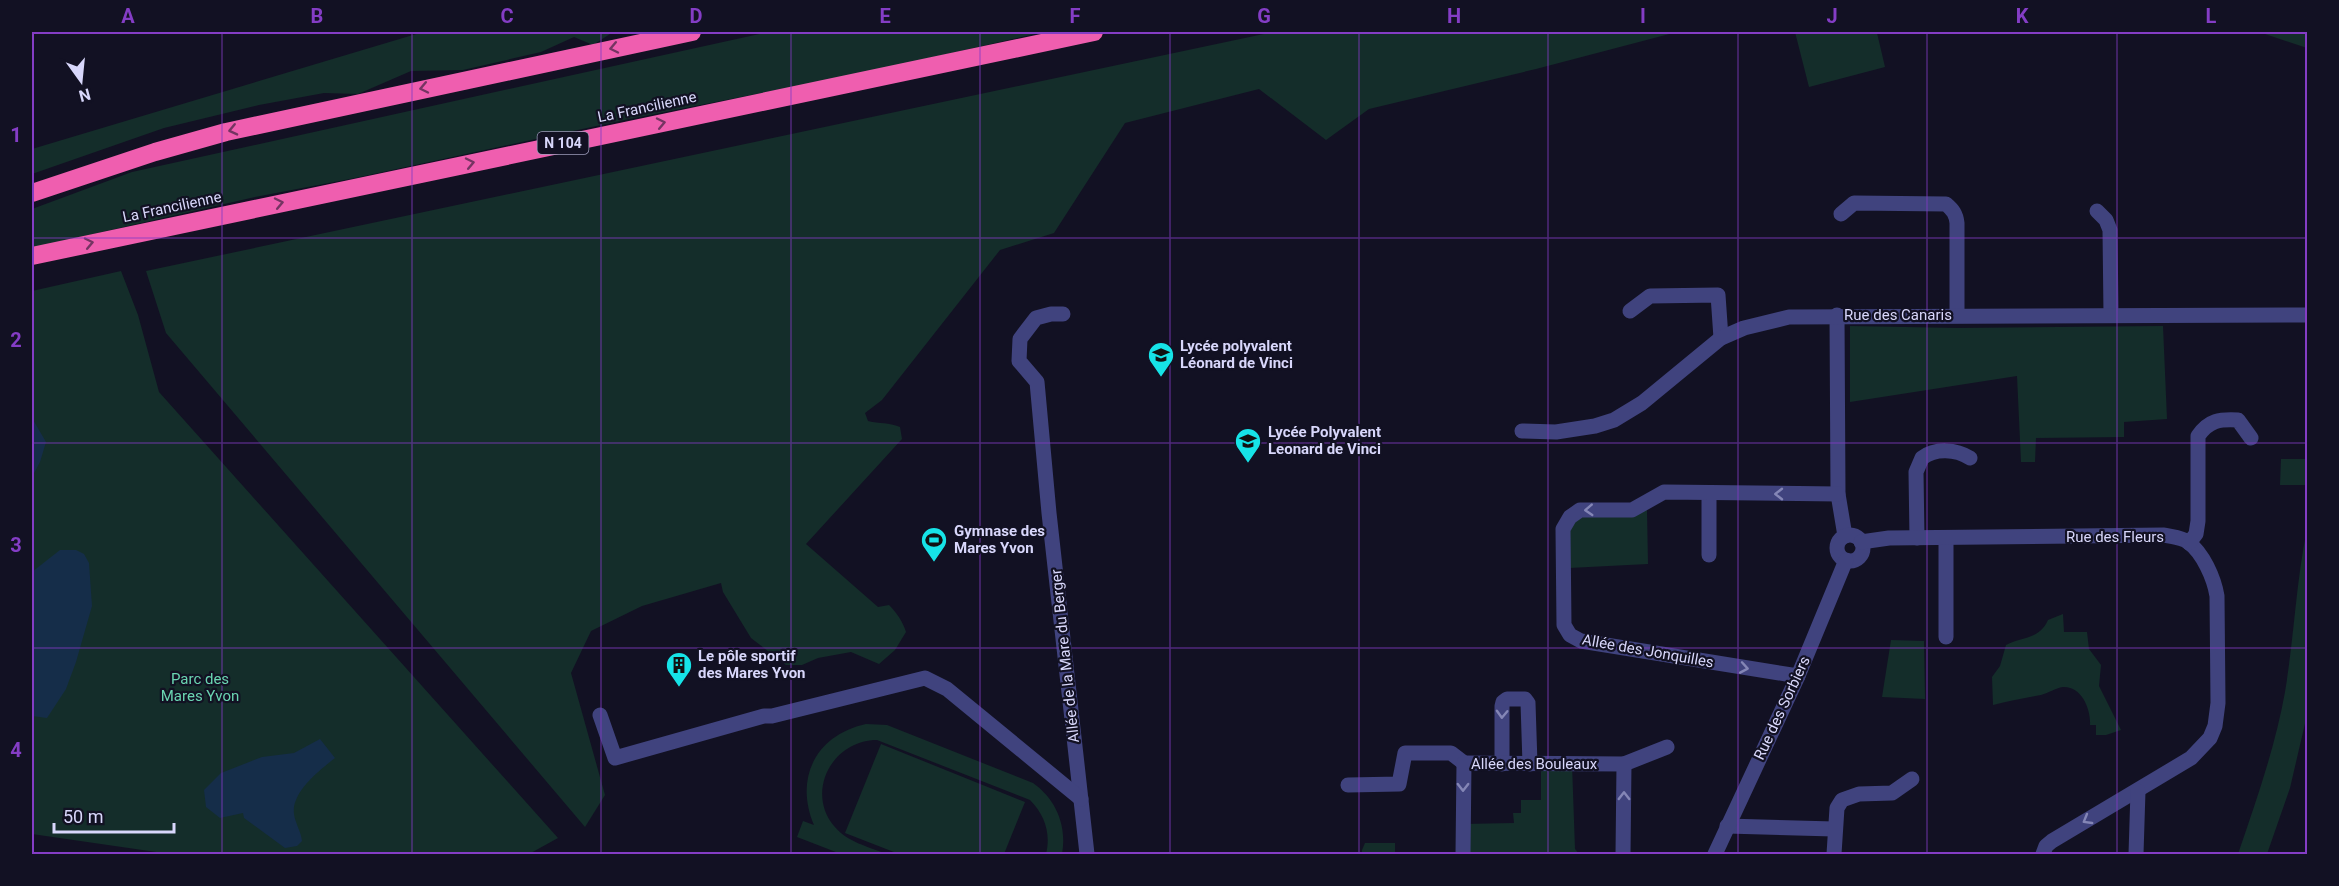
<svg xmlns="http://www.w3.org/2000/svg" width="2339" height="886" font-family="Roboto,sans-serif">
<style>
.green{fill:#142d2a}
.water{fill:#152d49}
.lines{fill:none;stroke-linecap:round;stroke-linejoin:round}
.street{stroke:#40437e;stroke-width:15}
.highway{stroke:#ef5eaf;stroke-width:18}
.oneway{stroke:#753462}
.oneway2{stroke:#8486b6}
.grid{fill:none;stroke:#843dc5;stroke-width:1.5;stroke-opacity:0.55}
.labels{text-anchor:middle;stroke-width:4.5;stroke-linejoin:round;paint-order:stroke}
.shield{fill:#121123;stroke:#9d9cba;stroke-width:1.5}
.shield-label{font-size:14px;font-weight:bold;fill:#d8d7fb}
.street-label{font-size:15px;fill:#d8d7fb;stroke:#121123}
.poi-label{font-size:15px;font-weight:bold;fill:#d8d7fb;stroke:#121123;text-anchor:start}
.park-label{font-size:15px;fill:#6ad4b1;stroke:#121123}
.neatline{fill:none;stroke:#843dc5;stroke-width:2}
.grid-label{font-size:20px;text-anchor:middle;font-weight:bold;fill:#843dc5}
</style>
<rect width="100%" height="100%" fill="#121123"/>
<g class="green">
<polygon points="423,32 613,32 593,45 574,37 541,52 463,70 411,71 358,94 324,93 259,105 164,128 32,174 32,149"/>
<polygon points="768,32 1043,32 874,71 629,119 355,178 255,197 32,248 32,209 132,172"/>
<path d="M1273,32H1677L1536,69L1369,109L1326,140L1259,89L1125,123L1054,233L1000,250L882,400L865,413L868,421C880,424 888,422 900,427L902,439L806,544L878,607L889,605C897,613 903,622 906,632L895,650L879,664L851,652L818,658L802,665H786L751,638L723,592L721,583L642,606L591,631L571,673L605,795L585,827L166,333L146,271Z"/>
<polygon points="1795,32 1882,32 1877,33 1885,67 1809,87"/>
<polygon points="2259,32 2307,32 2307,48"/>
<polygon points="121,271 138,315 159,392 558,838 529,854 170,854 32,834 32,291"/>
<polygon points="1850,326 1958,328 2163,326 2167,419 2124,422 2124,437 2036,438 2035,462 2021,462 2017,376 1850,402"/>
<polygon points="2281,459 2307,459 2307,485 2280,485"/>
<polygon points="1647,510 1648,564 1569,568 1568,531 1573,521 1583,517"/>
<path d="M2307,529V715L2290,788L2267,854H2238C2256,801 2275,748 2285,692C2294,638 2296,582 2307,529Z"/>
<path d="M2063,614L2064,632H2087L2089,649L2101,665L2099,686L2121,730L2106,735H2096V725H2090C2091,710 2082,686 2063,687C2055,688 2049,693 2041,695C2025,698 2009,701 1993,705L1992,677L2000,666L2006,645C2023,636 2039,640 2048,620Z"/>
<polygon points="1891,640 1924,641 1925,699 1882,697"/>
<path d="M866,724L887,725L1033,783C1057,800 1067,827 1062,854H1046C1051,834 1045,815 1030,800L877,740C833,740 805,791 834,826C847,842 869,847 887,854H841L797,837L803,821L814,825C794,778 816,735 866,724Z"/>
<polygon points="881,744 1025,802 1004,854 899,854 845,833"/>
<polygon points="1541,764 1572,764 1575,849 1579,854 1463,854 1463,824 1514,823 1513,813 1521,813 1521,800 1541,800"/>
<polygon points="1365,843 1395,843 1395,854 1362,854 1362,850"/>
</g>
<g class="water">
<polygon points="32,418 46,442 40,462 32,477"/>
<polygon points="60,550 76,550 84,554 89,563 92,606 76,662 66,689 47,718 32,716 32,572"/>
<path d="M320,739L335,758C320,770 291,792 294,814C295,823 301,831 302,841L297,846L285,848L244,818L243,813L220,818L206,807L204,790L221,773L262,757L294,753Z"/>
</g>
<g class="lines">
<g class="street">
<polyline points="2097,211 2106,220 2110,230 2111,315"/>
<path d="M1841,214L1854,203L1946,204C1953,210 1956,214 1957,223V315"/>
<polyline points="1630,311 1650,296 1718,295 1721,338"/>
<polyline points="1063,314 1051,314 1036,318 1020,339 1019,361 1037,382 1049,513 1087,854"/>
<polyline points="1837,315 1838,494 1845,536"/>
<polyline points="1522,431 1556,432 1595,426 1614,420 1642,403 1721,338 1744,328 1789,317 2308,315"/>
<circle cx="1850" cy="548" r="13"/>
<path d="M1917,538L1916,472L1922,458C1935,448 1956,449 1970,458"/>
<polyline points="1946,538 1946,637"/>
<path d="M1861,542L1889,538L2164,535C2172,537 2181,537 2188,542C2203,553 2214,578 2217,596L2218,703L2215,726L2210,738L2191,758L2052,841L2046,846L2043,854"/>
<path d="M2189,543L2196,534L2198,521V436C2209,420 2220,419 2238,420L2251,438"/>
<polyline points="1709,555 1709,493"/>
<polyline points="1798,676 1581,641 1570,635 1564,625 1563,529 1570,517 1580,510 1632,510 1664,492 1838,494"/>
<polyline points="600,715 615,758 764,716 772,716 925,678 947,689 1081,799"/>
<polyline points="1502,764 1502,706 1503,702 1507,699 1525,699 1528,703 1530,764"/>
<polyline points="1624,764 1667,747"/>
<polyline points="1348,785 1399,784 1405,753 1451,753 1464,763"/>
<polyline points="1727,826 1834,829"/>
<polyline points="1463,854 1464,763 1624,764 1623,854"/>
<polyline points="1715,854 1798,676 1846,560"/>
<polyline points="1834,854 1837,808 1842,800 1859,794 1892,793 1912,779"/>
<polyline points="2136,854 2138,791"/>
</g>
<g class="highway">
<polyline points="32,193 155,152 226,132 692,32"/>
<polyline points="32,256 1094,32"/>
</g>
</g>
<defs><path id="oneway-chevron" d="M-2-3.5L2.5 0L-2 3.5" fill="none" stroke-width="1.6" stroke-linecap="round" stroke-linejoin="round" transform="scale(1.5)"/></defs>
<g class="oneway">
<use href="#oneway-chevron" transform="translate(614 48) rotate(168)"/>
<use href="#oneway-chevron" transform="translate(424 88) rotate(168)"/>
<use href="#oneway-chevron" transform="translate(661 123) rotate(-12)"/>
<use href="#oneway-chevron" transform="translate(233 130) rotate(167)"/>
<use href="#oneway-chevron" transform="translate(470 163) rotate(-12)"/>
<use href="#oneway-chevron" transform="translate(279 203) rotate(-12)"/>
<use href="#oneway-chevron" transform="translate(89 243) rotate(-12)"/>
</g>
<g class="oneway2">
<use href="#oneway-chevron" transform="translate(1779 494) rotate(-180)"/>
<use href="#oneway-chevron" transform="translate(1589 510) rotate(177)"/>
<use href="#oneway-chevron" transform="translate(1744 668) rotate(10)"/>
<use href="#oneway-chevron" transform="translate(1502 714) rotate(92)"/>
<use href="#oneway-chevron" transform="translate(1463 787) rotate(90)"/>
<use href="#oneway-chevron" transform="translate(1624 796) rotate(-90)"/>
<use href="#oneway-chevron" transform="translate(2087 820) rotate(150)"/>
</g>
<path class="grid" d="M222,32V854M412,32V854M601,32V854M791,32V854M980,32V854M1170,32V854M1359,32V854M1548,32V854M1738,32V854M1927,32V854M2117,32V854M32,238H2308M32,443H2308M32,648H2308"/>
<defs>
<g id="school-pin" transform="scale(1.35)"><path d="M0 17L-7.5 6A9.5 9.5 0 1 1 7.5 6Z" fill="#16e3e7" stroke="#121123"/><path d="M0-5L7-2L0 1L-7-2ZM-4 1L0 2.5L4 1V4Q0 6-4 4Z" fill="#111"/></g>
<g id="stadium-pin" transform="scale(1.35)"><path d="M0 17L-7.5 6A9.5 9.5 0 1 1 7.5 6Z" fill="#16e3e7" stroke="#121123"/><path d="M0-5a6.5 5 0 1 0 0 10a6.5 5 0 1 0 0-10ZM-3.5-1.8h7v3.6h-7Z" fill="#111"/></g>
<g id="building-pin" transform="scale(1.35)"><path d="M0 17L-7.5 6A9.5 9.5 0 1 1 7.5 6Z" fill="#16e3e7" stroke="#121123"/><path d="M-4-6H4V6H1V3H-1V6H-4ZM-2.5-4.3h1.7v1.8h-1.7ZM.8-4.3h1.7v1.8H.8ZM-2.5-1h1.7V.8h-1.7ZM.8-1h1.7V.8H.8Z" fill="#111"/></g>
</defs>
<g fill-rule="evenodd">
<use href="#school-pin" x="1161" y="355"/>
<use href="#school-pin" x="1248" y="441"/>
<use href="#stadium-pin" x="934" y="540"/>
<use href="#building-pin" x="679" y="665"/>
</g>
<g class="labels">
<rect class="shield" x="537.5" y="132" width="51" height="22" rx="4.5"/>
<g class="shield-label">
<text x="563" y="148">N 104</text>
</g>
<g class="street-label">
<text transform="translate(647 107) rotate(-12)" y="5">La Francilienne</text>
<text transform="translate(172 207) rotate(-12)" y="5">La Francilienne</text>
<text x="1898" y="320">Rue des Canaris</text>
<text x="2115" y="542">Rue des Fleurs</text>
<text transform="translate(1648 651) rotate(10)" y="5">Allée des Jonquilles</text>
<text transform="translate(1065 656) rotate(-96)" y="5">Allée de la Mare du Berger</text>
<text transform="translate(1782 708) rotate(-65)" y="5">Rue des Sorbiers</text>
<text x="1534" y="769">Allée des Bouleaux</text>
</g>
<g class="poi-label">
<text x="1180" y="351">Lycée polyvalent<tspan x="1180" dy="17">Léonard de Vinci</tspan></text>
<text x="1268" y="437">Lycée Polyvalent<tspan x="1268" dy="17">Leonard de Vinci</tspan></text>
<text x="954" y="536">Gymnase des<tspan x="954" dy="17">Mares Yvon</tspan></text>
<text x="698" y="661">Le pôle sportif<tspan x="698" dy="17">des Mares Yvon</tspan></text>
</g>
<g class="park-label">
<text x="200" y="684">Parc des<tspan x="200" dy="17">Mares Yvon</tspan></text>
</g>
</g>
<rect width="2339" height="886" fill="none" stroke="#121123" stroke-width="66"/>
<g transform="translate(81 81) rotate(165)" stroke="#121123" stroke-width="4.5" paint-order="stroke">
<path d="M0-4.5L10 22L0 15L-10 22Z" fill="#d8d7fb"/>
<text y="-9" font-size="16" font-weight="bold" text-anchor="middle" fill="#d8d7fb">N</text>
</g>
<path d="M54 823v9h120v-9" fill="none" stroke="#d8d7fb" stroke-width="3"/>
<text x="63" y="823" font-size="18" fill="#d8d7fb" stroke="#121123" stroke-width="4.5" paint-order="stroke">50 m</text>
<rect x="33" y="33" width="2273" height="820" class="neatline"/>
<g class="grid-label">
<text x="128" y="23">A</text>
<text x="317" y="23">B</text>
<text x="507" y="23">C</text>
<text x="696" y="23">D</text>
<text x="885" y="23">E</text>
<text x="1075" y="23">F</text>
<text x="1264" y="23">G</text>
<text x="1454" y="23">H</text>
<text x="1643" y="23">I</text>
<text x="1832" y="23">J</text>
<text x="2022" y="23">K</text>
<text x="2211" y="23">L</text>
<text x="16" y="142">1</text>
<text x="16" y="347">2</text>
<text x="16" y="552">3</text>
<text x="16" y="757">4</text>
</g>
</svg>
